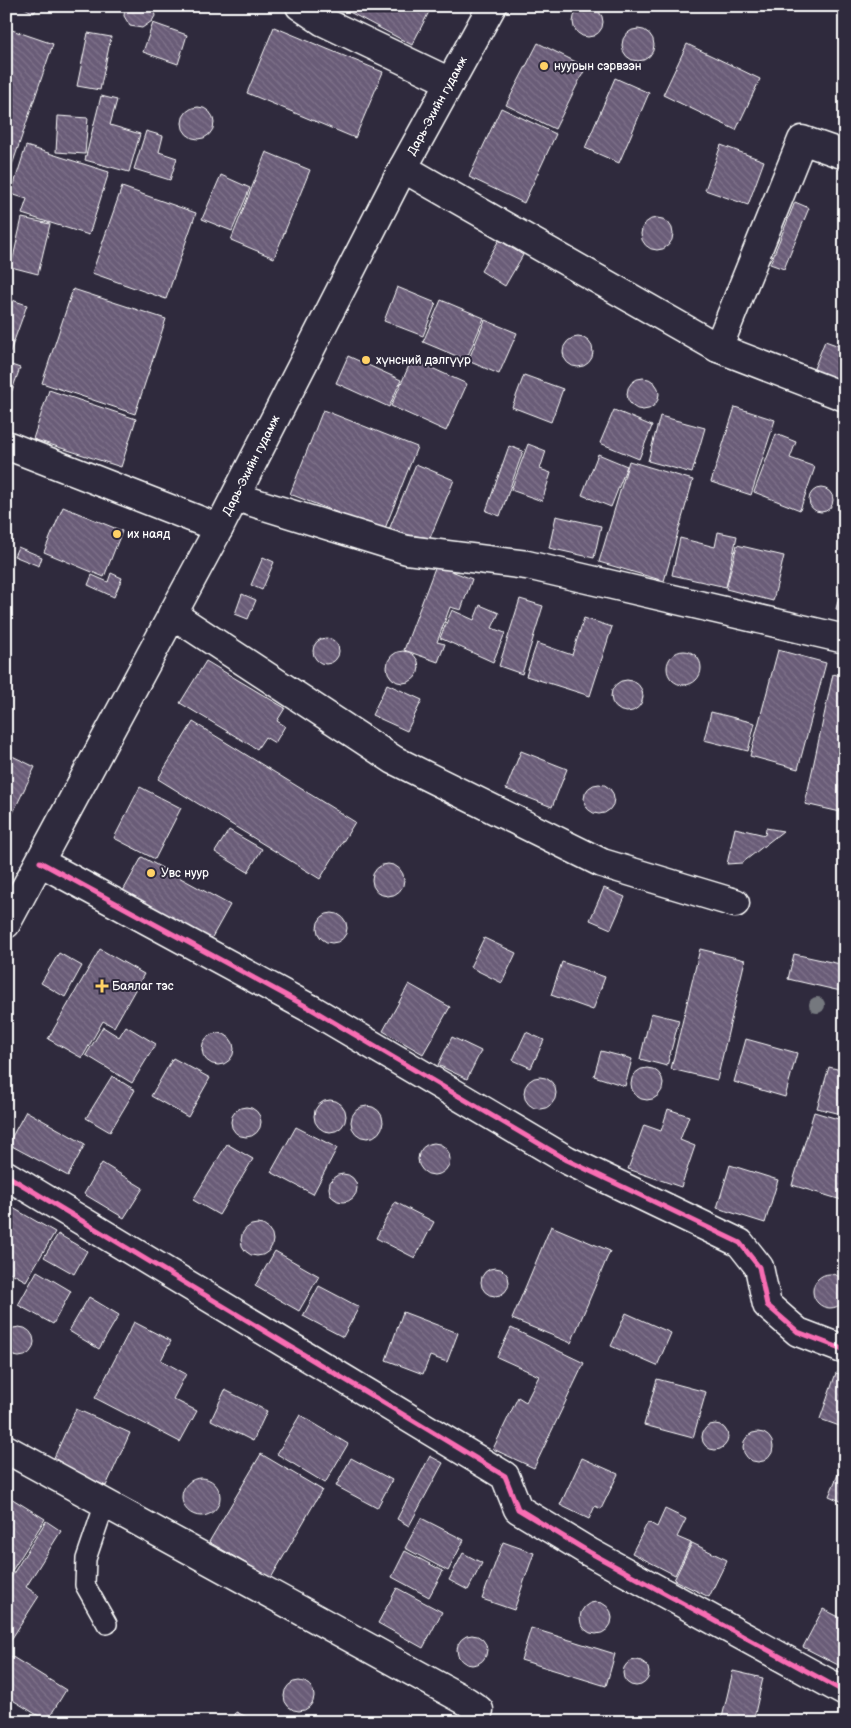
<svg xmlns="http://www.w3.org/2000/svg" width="851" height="1728" font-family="'Balsamiq Sans',sans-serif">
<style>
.building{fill:url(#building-back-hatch);stroke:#fff}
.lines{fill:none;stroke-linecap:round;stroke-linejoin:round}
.service-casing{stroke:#fff;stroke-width:22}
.minor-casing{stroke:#fff;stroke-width:31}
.secondary-casing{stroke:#fff;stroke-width:31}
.service{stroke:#2f2a3d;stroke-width:19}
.minor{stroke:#2f2a3d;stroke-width:28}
.secondary{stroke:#2f2a3d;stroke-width:28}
.cycleway-casing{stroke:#2f2a3d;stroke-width:8}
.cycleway{stroke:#f96db3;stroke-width:5}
.tree{fill:#75787e}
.poi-dot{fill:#ffd166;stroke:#2f2a3d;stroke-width:2}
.labels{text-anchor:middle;stroke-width:4;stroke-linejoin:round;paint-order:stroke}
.poi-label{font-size:12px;fill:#fff;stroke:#2f2a3d;text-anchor:start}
.street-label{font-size:12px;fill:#fff;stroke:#2f2a3d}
</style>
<defs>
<pattern id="building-back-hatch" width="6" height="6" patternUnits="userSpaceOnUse" patternTransform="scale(1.25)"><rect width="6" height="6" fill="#695b77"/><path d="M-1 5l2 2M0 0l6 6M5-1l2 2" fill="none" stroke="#80748b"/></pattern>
</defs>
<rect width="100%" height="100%" fill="#2f2a3d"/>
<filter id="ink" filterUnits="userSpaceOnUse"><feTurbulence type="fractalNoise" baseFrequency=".02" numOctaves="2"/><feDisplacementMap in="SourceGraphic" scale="10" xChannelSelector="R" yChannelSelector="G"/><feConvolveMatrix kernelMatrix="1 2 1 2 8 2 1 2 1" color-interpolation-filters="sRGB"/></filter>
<g filter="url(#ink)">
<g class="building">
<polygon points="21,6 38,6 34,13"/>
<polygon points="125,6 153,6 155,16 152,21 142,28 130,26 124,16"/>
<polygon points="338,6 432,6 412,45"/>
<circle cx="588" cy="22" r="15"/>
<polygon points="153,23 187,35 178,64 143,52"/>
<polygon points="274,27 383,72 355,138 247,93"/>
<polygon points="6,28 53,44 6,183"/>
<circle cx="638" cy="45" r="16"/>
<polygon points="88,33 111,37 100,90 77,86"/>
<polygon points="538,43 586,67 555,129 506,105"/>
<polygon points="687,44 760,79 736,130 663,95"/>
<polygon points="615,78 649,93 619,163 585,148"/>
<polygon points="101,96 117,100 110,125 140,134 129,172 85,160"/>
<circle cx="198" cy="123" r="16"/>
<polygon points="501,108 556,134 524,203 469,177"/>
<polygon points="58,116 88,118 85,154 56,152"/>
<polygon points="146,131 163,136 159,152 177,158 170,180 134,169"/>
<polygon points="721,145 764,161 748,205 705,190"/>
<polygon points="26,146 109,172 89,235 22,214 27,199 11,194"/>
<polygon points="266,152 310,170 274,258 231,240"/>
<polygon points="221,175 250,188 232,231 202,219"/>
<polygon points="122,187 196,213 166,299 92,273"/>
<polygon points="795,202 809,208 784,269 770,264"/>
<circle cx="657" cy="234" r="16"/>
<polygon points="22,218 50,224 38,274 11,267"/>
<polygon points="499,240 523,255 505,286 481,271"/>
<polygon points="397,287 436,303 423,336 384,321"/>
<polygon points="73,289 166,319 135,414 42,383"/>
<polygon points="6,298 27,305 6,363 20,368 6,407"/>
<polygon points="441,300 484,318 466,360 423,342"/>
<polygon points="485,320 517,333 499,374 468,361"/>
<circle cx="578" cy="352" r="15"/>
<polygon points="825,341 845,348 845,383 813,371"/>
<polygon points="348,356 401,380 389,407 336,383"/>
<polygon points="412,359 467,384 446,431 391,406"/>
<polygon points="524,375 563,389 551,422 512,407"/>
<circle cx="643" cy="394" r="16"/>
<polygon points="49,390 136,419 121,467 33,439"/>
<polygon points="735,407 775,420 751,495 711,482"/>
<polygon points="323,410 417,447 384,531 290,494"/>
<polygon points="614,410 652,426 639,459 600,443"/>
<polygon points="660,416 705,428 692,473 648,461"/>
<polygon points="776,434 796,442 790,458 815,467 800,510 754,492"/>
<polygon points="528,444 546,451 540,469 551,473 542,501 511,490"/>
<polygon points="509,446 523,451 500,516 486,511"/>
<polygon points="598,454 627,466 611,507 582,495"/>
<polygon points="629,461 693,480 664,581 599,562"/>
<polygon points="416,464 454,480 430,538 388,532"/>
<circle cx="821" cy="500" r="12"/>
<polygon points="63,507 122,531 104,577 44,552"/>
<polygon points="556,516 601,526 594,558 549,548"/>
<polygon points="718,532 737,536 726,587 672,575 680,538 715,547"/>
<polygon points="737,545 784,556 773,601 726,589"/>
<polygon points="18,547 42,557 39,566 14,556"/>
<polygon points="263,557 274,562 262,590 251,585"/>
<polygon points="436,565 472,579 461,610 450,607 437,642 445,644 438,662 404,650"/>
<polygon points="111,573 122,578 114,597 88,585 92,575 108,582"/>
<polygon points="845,574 845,611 836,609"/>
<polygon points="242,594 256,600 248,619 235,614"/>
<polygon points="520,599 543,606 522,674 499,666"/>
<polygon points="480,605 499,613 492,628 505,633 493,662 440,638 452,610 474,620"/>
<polygon points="584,618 612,627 590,696 526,676 537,643 572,655"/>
<circle cx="326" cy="651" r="13"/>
<polygon points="778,650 826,663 798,769 750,756"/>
<circle cx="684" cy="668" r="17"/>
<circle cx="403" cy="667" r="16"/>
<polygon points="206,661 285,708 277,721 285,726 275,743 265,737 257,749 180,703"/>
<polygon points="833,674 845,677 845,813 805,804"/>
<circle cx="627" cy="696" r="16"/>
<polygon points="387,684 422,700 407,731 372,715"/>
<polygon points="711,712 755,723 748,751 704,740"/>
<polygon points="193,722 355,822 320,879 158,779"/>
<polygon points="521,751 567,769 552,807 506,789"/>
<polygon points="6,753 35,767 10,819 6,818"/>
<circle cx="599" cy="799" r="15"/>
<polygon points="140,787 181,808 155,859 114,838"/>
<polygon points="735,828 765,835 766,828 783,831 742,863 727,864"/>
<polygon points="229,830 262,849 248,872 215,852"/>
<polygon points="142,857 230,905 211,939 123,891"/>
<circle cx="388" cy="880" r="16"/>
<polygon points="604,888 625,897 611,929 590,920"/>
<circle cx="332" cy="928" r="15"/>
<polygon points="845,924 845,947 839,936 839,931"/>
<polygon points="484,938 516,953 502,983 470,967"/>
<polygon points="100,949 144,974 114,1027 103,1021 82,1058 48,1039"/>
<polygon points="700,949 745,960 717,1080 671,1069"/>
<polygon points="59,953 82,966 65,997 41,983"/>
<polygon points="794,954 845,965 845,992 788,979"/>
<polygon points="562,962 605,977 593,1010 551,995"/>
<polygon points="409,984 450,1007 423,1054 383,1031"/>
<polygon points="651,1013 679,1020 667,1066 640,1059"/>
<polygon points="126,1026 156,1044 132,1083 86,1055 103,1027 119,1037"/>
<polygon points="526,1032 544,1040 531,1068 513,1060"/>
<circle cx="218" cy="1049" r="16"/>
<polygon points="452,1037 481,1051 467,1079 438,1065"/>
<polygon points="746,1039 797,1053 785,1097 734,1082"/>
<polygon points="601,1051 632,1059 625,1086 594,1076"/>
<polygon points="173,1058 210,1078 188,1117 151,1096"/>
<polygon points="829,1067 845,1071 845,1099 841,1114 817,1108"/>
<circle cx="647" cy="1084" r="16"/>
<polygon points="112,1076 135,1090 110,1132 86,1118"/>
<circle cx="540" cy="1093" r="16"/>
<circle cx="330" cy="1116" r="16"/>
<circle cx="367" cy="1122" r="16"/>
<circle cx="246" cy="1122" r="15"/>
<polygon points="668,1109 689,1116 680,1140 695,1146 681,1187 628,1169 644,1125 661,1131"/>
<polygon points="26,1111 85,1144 68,1176 8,1144"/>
<polygon points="814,1112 845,1121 845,1201 792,1185"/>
<polygon points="296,1127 337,1148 313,1194 271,1172"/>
<circle cx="434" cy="1159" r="16"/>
<polygon points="227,1144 253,1159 219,1215 193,1200"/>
<polygon points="102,1163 143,1188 124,1218 84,1194"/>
<polygon points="730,1165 778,1180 765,1223 717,1208"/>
<circle cx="343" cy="1188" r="14"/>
<polygon points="395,1202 434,1222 415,1258 376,1238"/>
<polygon points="6,1204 55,1232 26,1281 6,1270"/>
<circle cx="257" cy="1240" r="16"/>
<polygon points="551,1226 610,1251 571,1343 512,1319"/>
<polygon points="58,1234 87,1251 74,1274 44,1257"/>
<polygon points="275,1251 319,1276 299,1311 255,1286"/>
<circle cx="495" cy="1282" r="14"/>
<polygon points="37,1271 71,1291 53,1324 18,1305"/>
<circle cx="830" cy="1291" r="17"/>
<polygon points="319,1286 359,1307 343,1337 303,1316"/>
<polygon points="89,1297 119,1315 99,1349 69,1331"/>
<polygon points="403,1312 458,1333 447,1362 430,1356 423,1374 386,1360"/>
<polygon points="626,1313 671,1333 657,1366 611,1346"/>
<polygon points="134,1322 171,1341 161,1360 186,1374 173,1399 197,1411 180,1442 95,1398"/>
<circle cx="19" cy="1342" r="15"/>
<polygon points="511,1328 584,1363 534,1468 493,1449 518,1397 526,1402 539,1376 497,1357"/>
<polygon points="836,1373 845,1376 845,1428 820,1419"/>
<polygon points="657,1379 706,1392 693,1438 644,1425"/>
<polygon points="225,1390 267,1411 253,1441 211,1420"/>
<polygon points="76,1409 130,1433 106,1486 52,1462"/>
<polygon points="300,1415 348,1444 325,1483 277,1454"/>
<circle cx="715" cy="1437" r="13"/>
<circle cx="758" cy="1447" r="15"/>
<polygon points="261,1454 322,1490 271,1578 209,1542"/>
<polygon points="430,1456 443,1463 409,1526 397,1519"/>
<polygon points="351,1458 392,1480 377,1508 336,1486"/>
<polygon points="582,1458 618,1474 601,1509 595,1506 589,1519 560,1505"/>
<polygon points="844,1460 845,1460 845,1503 829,1496"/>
<circle cx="201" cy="1497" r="19"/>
<polygon points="6,1495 45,1519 6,1580"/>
<polygon points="665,1509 686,1519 677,1537 691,1543 675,1575 632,1553 648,1522 657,1527"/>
<polygon points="421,1518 464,1540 448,1571 405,1548"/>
<polygon points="46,1521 61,1531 26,1587 39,1596 7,1646 6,1585"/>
<polygon points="503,1542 534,1553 514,1610 482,1599"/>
<polygon points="692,1543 727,1560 709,1597 674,1580"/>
<polygon points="405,1551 443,1571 429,1597 392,1577"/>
<polygon points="463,1553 482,1563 468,1590 449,1580"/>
<polygon points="397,1588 442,1612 423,1648 378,1623"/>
<circle cx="596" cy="1618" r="16"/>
<polygon points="823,1609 845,1620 844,1668 803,1647"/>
<polygon points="531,1628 615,1654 606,1686 521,1660"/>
<circle cx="472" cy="1650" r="15"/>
<polygon points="6,1653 66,1690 47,1721 6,1696"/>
<circle cx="636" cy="1673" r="13"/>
<polygon points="733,1671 763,1678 753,1722 721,1722"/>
<circle cx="299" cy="1696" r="15"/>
<polygon points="236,1712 258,1722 232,1722"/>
</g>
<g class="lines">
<g class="service-casing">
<polyline id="service" points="105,1503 86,1559 85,1585 107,1624"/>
</g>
<g class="minor-casing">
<g id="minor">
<polyline points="300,6 322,21 450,82"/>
<polyline points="403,168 718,348 845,397"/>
<polyline points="718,348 802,140 845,155"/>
<polyline points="6,445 219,528"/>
<polyline points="236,497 407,550 527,565 845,639"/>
<polyline points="172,614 394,760 602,863 735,903"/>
<polyline points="40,862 313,1010 567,1160 740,1243 759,1267 767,1305 798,1332 845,1350"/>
<polyline points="6,1175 505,1476 518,1509 589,1552 845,1692"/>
<polyline points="6,1449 466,1701 479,1710 474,1722"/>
</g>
</g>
<g class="secondary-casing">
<g id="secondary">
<path id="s1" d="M6,924L219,528L403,168L492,6"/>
</g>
</g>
<use href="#service" class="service"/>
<use href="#minor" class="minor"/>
<use href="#secondary" class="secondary"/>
<g class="cycleway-casing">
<g id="cycleway">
<polyline points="40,862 313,1010 567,1160 740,1243 759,1267 767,1305 798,1332 845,1350"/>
<polyline points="6,1175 505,1476 518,1509 589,1552 845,1692"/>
</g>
</g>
<use href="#cycleway" class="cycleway"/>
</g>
<circle class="tree" cx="817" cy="1005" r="8"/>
</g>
<g class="poi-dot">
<circle cx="544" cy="66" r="5"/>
<circle cx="366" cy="360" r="5"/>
<circle cx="117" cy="534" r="5"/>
<circle cx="151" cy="873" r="5"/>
<path d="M99.5 978.5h5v5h5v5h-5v5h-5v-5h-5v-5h5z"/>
</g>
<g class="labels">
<g class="poi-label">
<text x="554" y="70">нуурын сэрвээн</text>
<text x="376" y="364">хүнсний дэлгүүр</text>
<text x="127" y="538">их наяд</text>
<text x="161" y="877">Увс нуур</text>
<text x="112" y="990">Баялаг тэс</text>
</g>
<g class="street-label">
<text dy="4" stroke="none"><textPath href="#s1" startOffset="925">Дарь-Эхийн гудамж</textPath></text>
<text dy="4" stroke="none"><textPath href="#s1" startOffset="520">Дарь-Эхийн гудамж</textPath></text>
</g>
</g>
<rect width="851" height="1728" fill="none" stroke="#2f2a3d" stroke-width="25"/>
<rect x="12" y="12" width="826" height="1703" fill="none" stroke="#fff" stroke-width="2" filter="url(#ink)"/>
</svg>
